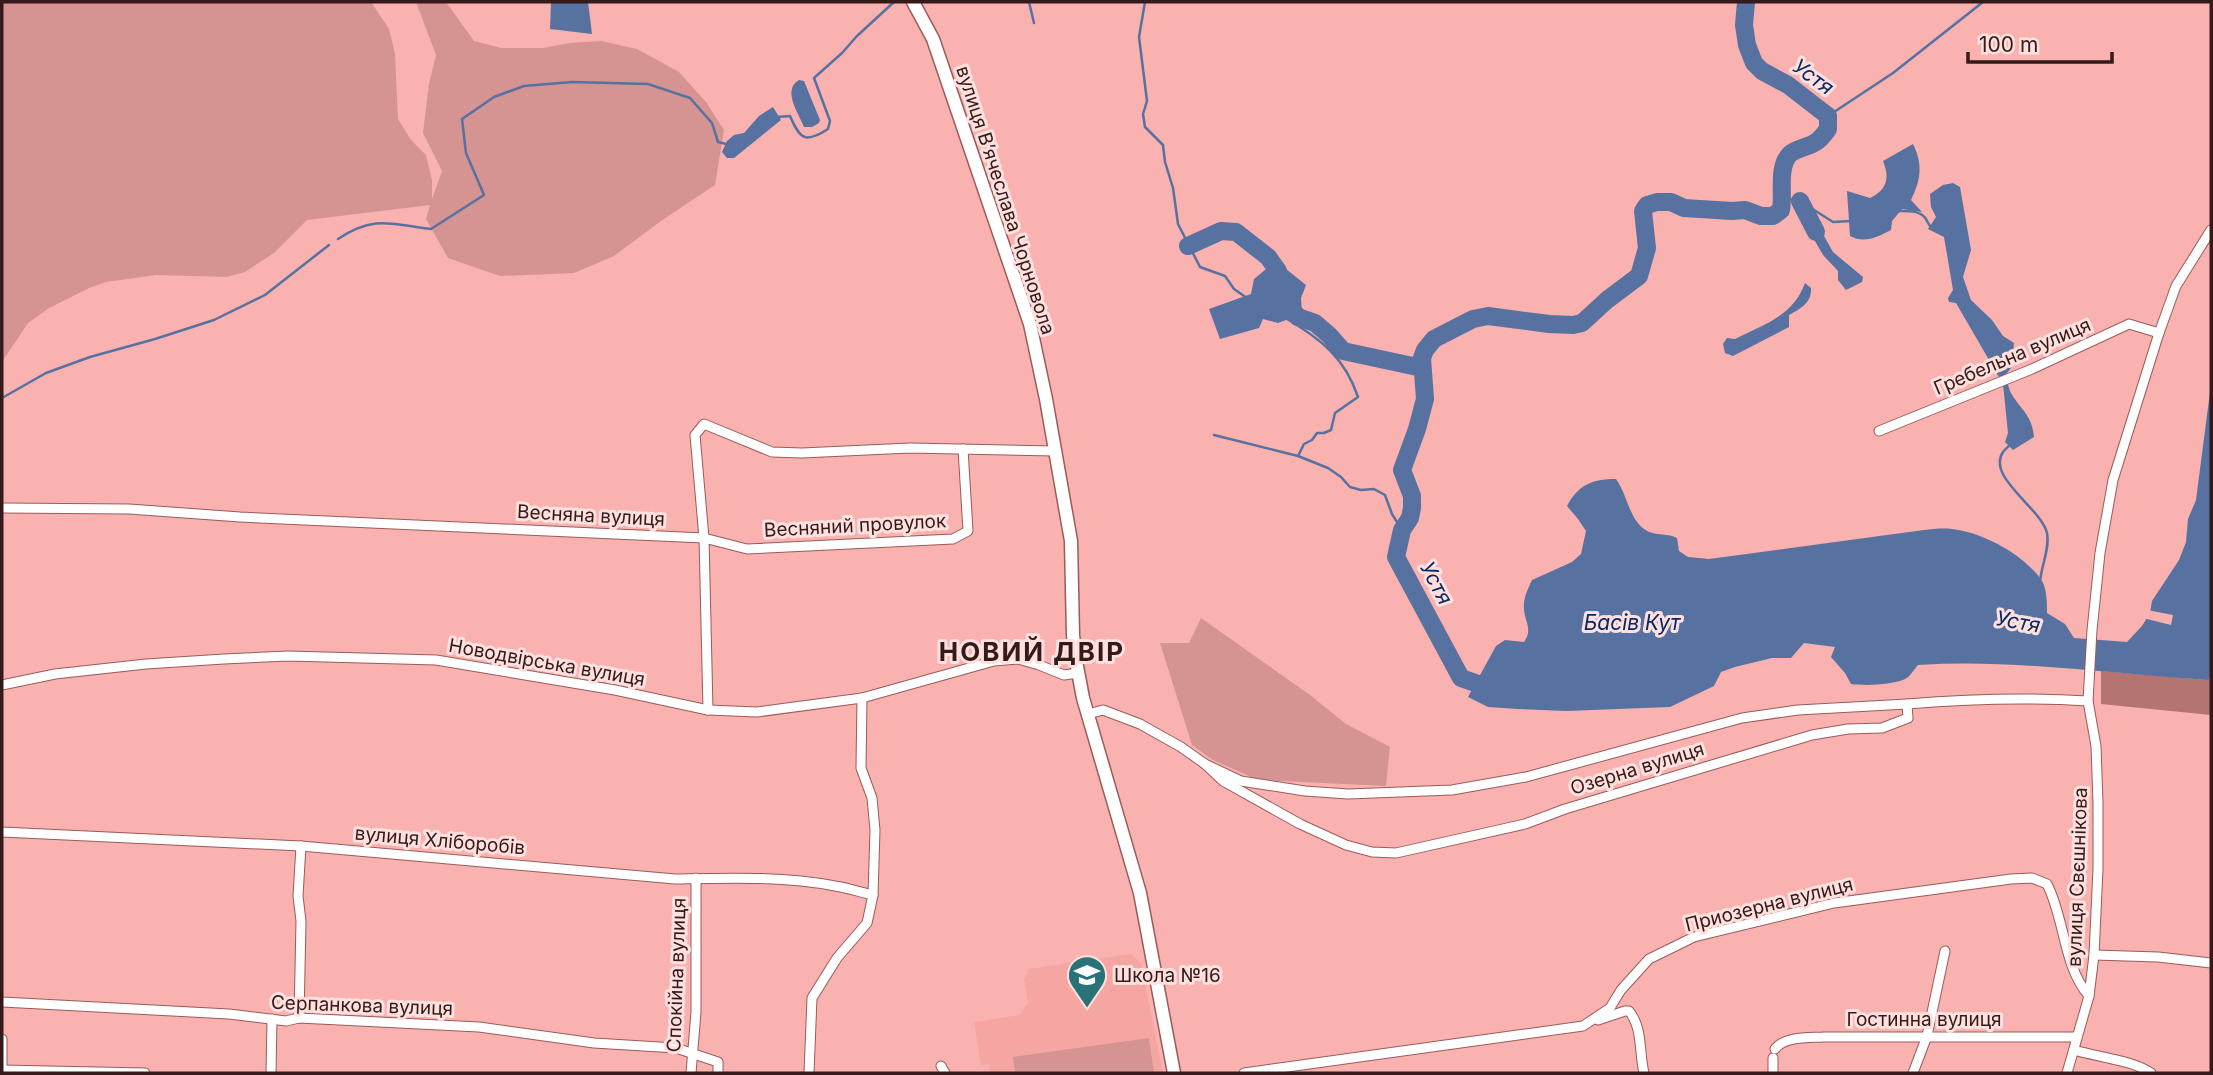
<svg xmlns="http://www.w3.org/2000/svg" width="2213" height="1075" font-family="Inter,sans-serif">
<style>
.built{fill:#f5a6a3}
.green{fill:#d59491}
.forest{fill:#b47472}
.water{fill:#5771a1}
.pier{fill:#f9b2af}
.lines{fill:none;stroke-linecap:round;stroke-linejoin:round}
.stream{stroke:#5771a1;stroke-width:2.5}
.river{stroke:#5771a1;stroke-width:18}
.street-casing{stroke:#9a5b59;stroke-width:11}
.secondary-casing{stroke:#9a5b59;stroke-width:15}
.street{stroke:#fff;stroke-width:9}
.secondary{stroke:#fff;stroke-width:12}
.labels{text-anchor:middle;stroke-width:6;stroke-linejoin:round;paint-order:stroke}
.street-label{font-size:19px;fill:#341a19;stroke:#fee0de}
.poi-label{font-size:19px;fill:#341a19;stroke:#fee0de;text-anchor:start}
.water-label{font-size:21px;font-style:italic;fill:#0a2863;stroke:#fee0de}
.district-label{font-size:26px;font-weight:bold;letter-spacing:2px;fill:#341a19;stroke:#fee0de}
</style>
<rect width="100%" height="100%" fill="#f9b2af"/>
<polygon class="built" points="1131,954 1141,963 1163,1073 990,1073 989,1064 981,1065 974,1022 1020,1015 1028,1003 1024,979 1029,969"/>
<g class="green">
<polygon points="2,2 371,2 389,29 395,54 398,119 411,140 426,155 432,180 432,199 442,171 423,133 429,84 436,55 416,2 446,2 474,41 501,48 543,48 570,43 601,41 637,49 679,72 706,102 724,130 715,185 661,221 614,256 574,273 500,276 448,258 426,219 430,205 307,220 274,253 245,272 227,277 156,275 106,282 89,288 49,308 28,323 2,362"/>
<polygon points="1201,618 1310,695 1346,724 1390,747 1386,786 1258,780 1213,760 1192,745 1160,643 1189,643"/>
<polygon points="1149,1038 1154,1073 1015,1073 1013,1057"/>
</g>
<polygon class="forest" points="2101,671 2207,680 2211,678 2211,715 2101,704"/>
<g class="water">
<polygon points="551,2 588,2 592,34 550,29"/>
<path d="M799,80L804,81L820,120L819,123L812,127H804C798,112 782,90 799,80Z"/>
<polygon points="773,107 781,120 734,158 727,158 722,152 727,141 734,135 744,133 759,116"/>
<path d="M1913,144C1923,164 1921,180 1911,200L1922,212L1902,209L1892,221L1891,230C1877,237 1865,244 1850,236L1847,191L1870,198C1887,190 1890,178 1883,161Z"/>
<path d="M1953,183L1960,187L1971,250L1963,277L1971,300L1992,320L2003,336L2014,343L2011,368L2006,374C2007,380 2008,386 2010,391C2019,409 2032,413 2034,437L2013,450L2005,442L2008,433L2003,384L1956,303L1949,302L1948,298L1953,290L1944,237L1928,229L1936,217L1931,207L1930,194L1943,185Z"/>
<polygon points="1810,211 1833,252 1863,277 1862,282 1846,290 1838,280 1838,271 1823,255 1800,215"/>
<polygon points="1276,261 1306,285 1301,298 1302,314 1278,323 1263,319 1259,328 1220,339 1209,309 1251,294 1254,279"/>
<path d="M1805,283L1811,288C1812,303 1800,309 1789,315V327L1733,356L1725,353L1723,344L1727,338L1735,339C1765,324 1793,316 1805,283Z"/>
<path d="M2211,391V678L2208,680C2111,674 2015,659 1918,665C1915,668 1911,675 1907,678C1895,685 1865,686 1851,684L1845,673L1831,657L1835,647L1804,643L1791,658H1772L1735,667L1721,672L1714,686L1670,707L1566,711L1518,709L1488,707L1468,697L1496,646L1505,640L1524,642C1533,629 1525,623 1524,609C1523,598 1528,589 1532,580L1572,562L1581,554L1586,531L1578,519L1567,506C1578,485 1592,479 1616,479C1627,494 1629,518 1644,529C1655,537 1666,532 1677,538L1679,551L1688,557L1709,559L1924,530C1933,529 1943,528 1952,529C1982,532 2025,555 2042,581C2047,589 2047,604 2047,613L2065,624L2074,638L2127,642L2142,626L2150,613L2152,601L2179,560L2186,542L2188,519L2196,500L2210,392Z"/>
</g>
<polygon class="pier" points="2147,610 2173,615 2171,625 2143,618"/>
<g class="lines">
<g class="stream">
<polyline points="1029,2 1034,23"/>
<polyline points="1145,2 1139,37 1147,101 1143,114 1145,127 1163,145 1165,162 1173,188 1178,224 1200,267 1225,276 1234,289 1247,298"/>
<polyline points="1828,116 1893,73 1983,2"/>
<path d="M777,117L790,116C800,139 805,144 828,129L830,121L814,78L842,53L857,36L894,2"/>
<polyline points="1783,198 1800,201 1833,222 1851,221"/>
<path d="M1898,211C1908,211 1920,210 1926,219C1928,223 1929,226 1933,229"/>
<path d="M338,239C374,215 391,224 431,229L484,195L466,153L462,119L494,97L524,86L572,82L648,84L690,98L712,123L718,142L726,144"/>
<path d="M1287,319C1321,339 1345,358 1358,397L1335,413L1331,430L1324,433H1317L1312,440L1304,444L1298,456"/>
<polyline points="2,398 46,373 90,357 155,339 214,320 265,295 329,245"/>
<polyline points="1214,435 1298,456 1328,468 1341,477 1350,487 1361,490 1374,489 1385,495 1392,514 1402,530"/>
<path d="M2011,444C2008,447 2005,449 2003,452C1986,477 2041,508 2047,533C2050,549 2041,566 2040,582"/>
</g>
<g class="river">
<polyline points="1800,201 1816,232"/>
<polyline points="1188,246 1221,231 1236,232 1268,257 1278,271 1285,301 1298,317 1315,323 1329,335 1343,351 1422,368"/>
<path d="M1498,691L1461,678L1396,557L1402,530L1410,518L1412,508V496L1402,470L1417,429L1425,399L1422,358L1425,350L1434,339L1473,319L1488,316L1549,324L1573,325L1582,323L1607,300L1639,276L1647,248L1643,211L1647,205L1657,202H1671L1684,208L1732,211L1745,210L1761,216H1773L1781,210C1784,194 1777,167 1790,154C1797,148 1809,147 1816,142C1821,139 1825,133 1828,129V116L1788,85L1762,71L1754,63L1747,45L1744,25L1746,2"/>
</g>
<g class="street-casing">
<g id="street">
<polyline points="1879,431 2032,369 2129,324 2159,333"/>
<polyline points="2,508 129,509 240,517 704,538 695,435 704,424 772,452 802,453 910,448 1056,451"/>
<polyline points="2,685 55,674 146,664 224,659 288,656 436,660 615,690 708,710 757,712 862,698 994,661 1018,659 1039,665 1064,675 1078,673"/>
<polyline points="708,710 704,538 747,549 953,539 968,531 963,449"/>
<polyline points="1088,714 1103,710 1140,724 1181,747 1205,764 1241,781 1305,791 1348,794 1452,790 1526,777 1742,718 1798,710 1907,704"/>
<path d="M1205,764L1223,781L1300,824L1346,845L1372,852L1396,853L1525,824L1565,809L1812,735L1848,729L1882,728L1908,718L1907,704C1968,699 2027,697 2088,701"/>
<path d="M2,832L301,846L675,879C728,878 783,876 835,886C848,888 860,892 873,895"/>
<polyline points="2094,955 2158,957 2211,963"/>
<polyline points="2,1002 229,1014 286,1021 299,1018 479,1027 594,1043 676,1048 718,1062 718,1073"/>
<polyline points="299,1018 301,921 298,896 301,846"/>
<path d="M1598,1020L1625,1011H1629C1643,1028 1639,1053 1644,1073"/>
<polyline points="2,1039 2,1073"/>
<path d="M1775,1049C1784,1036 1810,1038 1824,1037H2076"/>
<path d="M2074,1050C2097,1057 2132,1060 2151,1073"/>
<polyline points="1773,1058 1773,1073"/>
<polyline points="941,1066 945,1073"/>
<polyline points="2,1070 145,1073"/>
<polyline points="271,1073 272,1019"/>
<polyline points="691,1073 696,1012 696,878"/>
<polyline points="809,1073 812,998 837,958 867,923 873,895 875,830 872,798 861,768 862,698"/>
<path d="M1244,1073L1583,1026L1610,1008L1621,990L1649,959L1694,937L1834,903L2011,879L2032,878L2047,884C2065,919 2063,966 2089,996"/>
<polyline points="1913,1073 1927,1036 1945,951"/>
<polyline points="2067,1073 2089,996 2094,955 2098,869 2098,803 2096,746 2088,701 2092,630 2100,553 2113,480 2159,333 2176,286 2211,230"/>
</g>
</g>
<g class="secondary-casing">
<polyline id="secondary" points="913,2 933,39 1030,324 1046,399 1071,541 1073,635 1076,661 1083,698 1140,893 1174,1073"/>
</g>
<use href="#street" class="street"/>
<use href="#secondary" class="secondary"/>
</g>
<defs>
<g id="school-pin" transform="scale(2.0125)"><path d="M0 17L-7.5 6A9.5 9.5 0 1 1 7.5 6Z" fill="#297378" stroke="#fee0de"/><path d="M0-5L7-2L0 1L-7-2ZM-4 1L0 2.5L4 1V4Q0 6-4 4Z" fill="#fff"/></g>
</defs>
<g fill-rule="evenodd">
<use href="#school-pin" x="1087" y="975"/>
</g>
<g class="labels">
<g class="street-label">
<text transform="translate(1006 200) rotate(72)" y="7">вулиця Вʼячеслава Чорновола</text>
<text transform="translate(2012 356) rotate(-23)" y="7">Гребельна вулиця</text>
<text transform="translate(591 515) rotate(3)" y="7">Весняна вулиця</text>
<text transform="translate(855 525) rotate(-3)" y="7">Весняний провулок</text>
<text transform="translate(547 662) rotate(10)" y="7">Новодвірська вулиця</text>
<text transform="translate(1637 768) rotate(-17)" y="7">Озерна вулиця</text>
<text transform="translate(440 840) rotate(5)" y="7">вулиця Хліборобів</text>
<text transform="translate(2077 877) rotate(-88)" y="7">вулиця Свєшнікова</text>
<text transform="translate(1769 904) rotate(-14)" y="7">Приозерна вулиця</text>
<text transform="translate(676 975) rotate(-88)" y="7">Спокійна вулиця</text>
<text transform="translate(362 1005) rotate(2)" y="7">Серпанкова вулиця</text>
<text x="1924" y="1026">Гостинна вулиця</text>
</g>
<g class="poi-label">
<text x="1114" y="982">Школа №16</text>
</g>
<g class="water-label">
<text transform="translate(1813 77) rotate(36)" y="7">Устя</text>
<text transform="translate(1436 583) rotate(62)" y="7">Устя</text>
<text transform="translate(2018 622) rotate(10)" y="7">Устя</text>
<text x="1632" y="630">Басів Кут</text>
</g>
<g class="district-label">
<text x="1032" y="661">НОВИЙ ДВІР</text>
</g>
</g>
<rect width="2213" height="1075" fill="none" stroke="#341a19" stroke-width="7"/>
<path d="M1968 52v10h144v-10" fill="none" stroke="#341a19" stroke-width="3.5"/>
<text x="1979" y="52" font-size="21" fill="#341a19" stroke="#fee0de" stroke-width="5" paint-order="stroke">100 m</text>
</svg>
